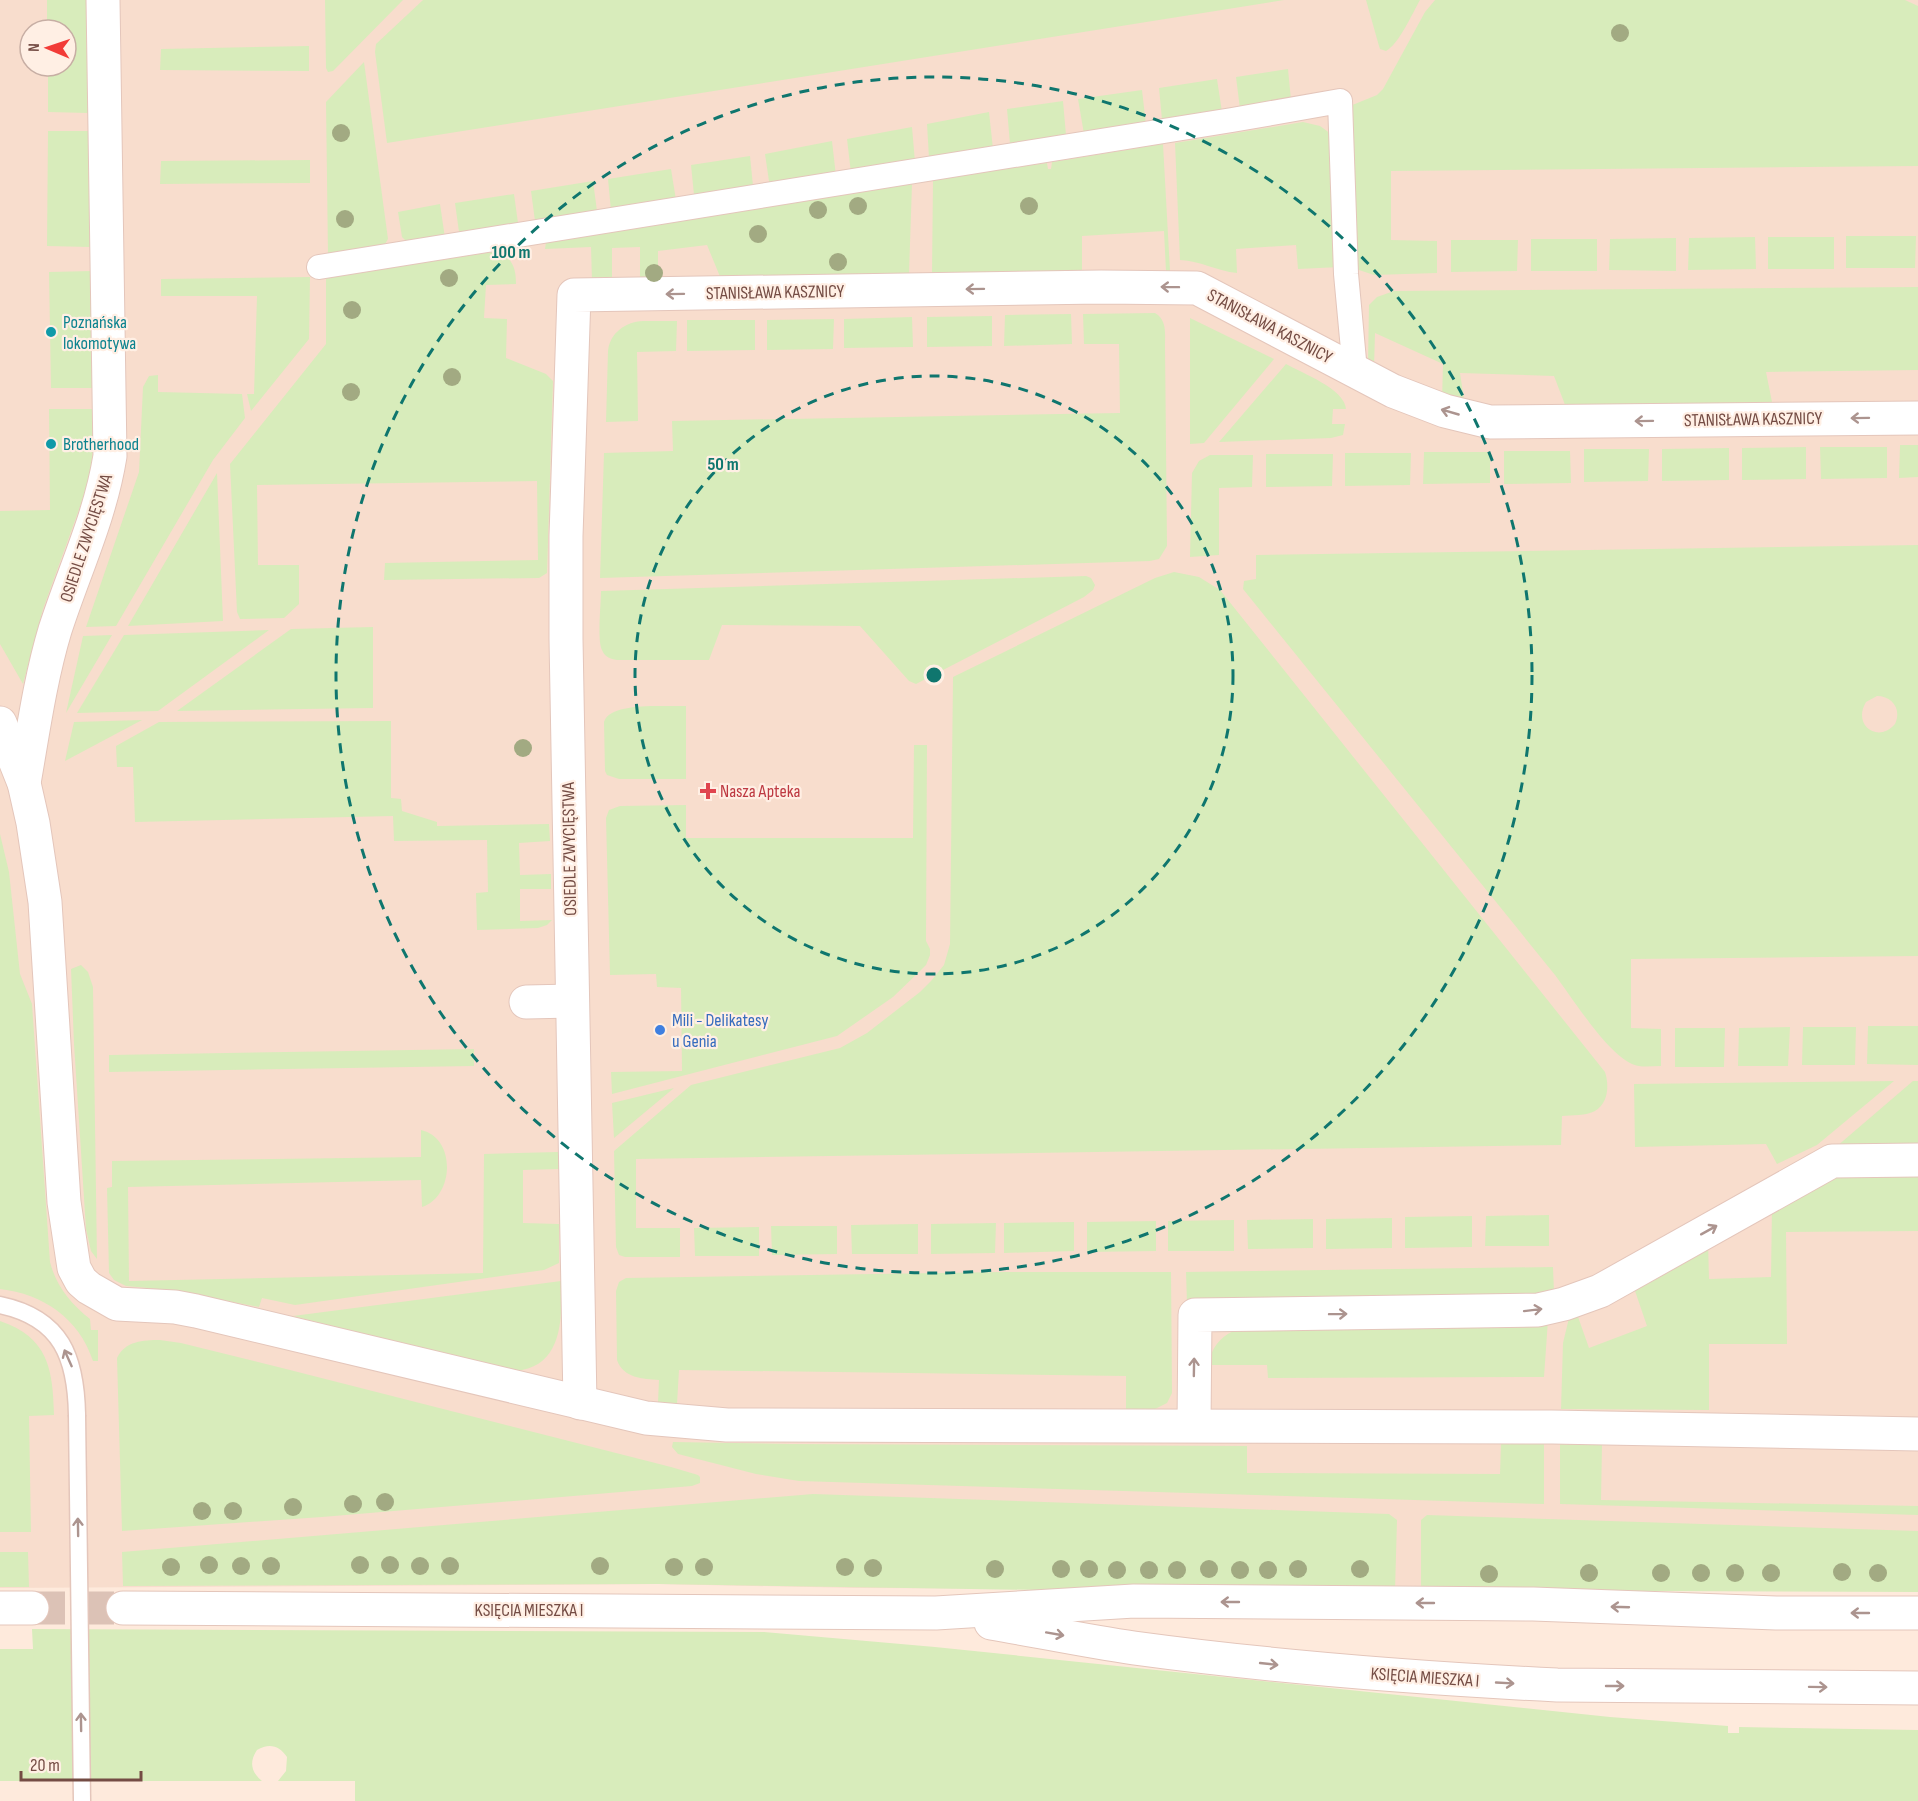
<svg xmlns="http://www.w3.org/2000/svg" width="1918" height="1801" font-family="'Sofia Sans Condensed',sans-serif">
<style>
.residential{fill:#f8ddcd;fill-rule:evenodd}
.green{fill:#d8ecbb;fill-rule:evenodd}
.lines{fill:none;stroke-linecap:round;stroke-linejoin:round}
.tertiary-tunnel{stroke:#dcc2b6;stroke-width:33;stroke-dasharray:33 16;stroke-linecap:butt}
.service-casing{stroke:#e4c6bb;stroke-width:19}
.pedestrian-casing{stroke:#e4c6bb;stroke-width:26}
.minor-casing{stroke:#e4c6bb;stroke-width:35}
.tertiary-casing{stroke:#e4c6bb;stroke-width:35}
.service{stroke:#fff;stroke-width:16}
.pedestrian{stroke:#fff;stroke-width:24}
.minor{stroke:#fff;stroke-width:33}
.tertiary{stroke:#fff;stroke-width:33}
.service-bridge-casing{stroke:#e4c6bb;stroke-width:19;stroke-linecap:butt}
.service-bridge{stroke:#fff;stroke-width:16}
.tree{fill:#a2aa82}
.oneway{stroke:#ac948f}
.ring{fill:none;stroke:#0f766e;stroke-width:3;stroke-dasharray:10 8}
.culture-dot{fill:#0f9aa8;stroke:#ffefe4;stroke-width:2}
.health-dot{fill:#e0444e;stroke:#ffefe4;stroke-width:2}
.shop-dot{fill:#3f7fe0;stroke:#ffefe4;stroke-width:2}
.labels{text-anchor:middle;stroke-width:4.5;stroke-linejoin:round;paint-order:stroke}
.street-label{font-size:18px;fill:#744c44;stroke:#ffefe4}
.culture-label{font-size:18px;fill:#0d838f;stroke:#ffefe4;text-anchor:start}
.health-label{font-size:18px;fill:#be3a42;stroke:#ffefe4;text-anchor:start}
.shop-label{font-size:18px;fill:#366cbe;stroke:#ffefe4;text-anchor:start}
.centre{fill:#0f766e;stroke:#ffefe4;stroke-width:3}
.ring-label{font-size:18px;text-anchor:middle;font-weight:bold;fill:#0f766e;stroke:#ffefe4;stroke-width:4.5;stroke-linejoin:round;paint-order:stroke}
</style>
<rect width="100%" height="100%" fill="#feeadc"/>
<path class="residential" d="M0,0H1918V1591L857,1588L658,1584L0,1588ZM30,30H66V66H30Z"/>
<g class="green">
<polygon points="47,0 86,0 88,113 48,112 48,66 66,66 66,30 47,30"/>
<polygon points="325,0 403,0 333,71 328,72 326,68"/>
<polygon points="423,0 1284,0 387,143 375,52 376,44"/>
<path d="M1366,0H1420C1412,14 1399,44 1386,51L1380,49L1379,46Z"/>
<polygon points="1435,0 1905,0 1918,6 1918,166 1391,171 1391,240 1437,241 1437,273 1374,275 1356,269 1345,108 1377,95 1383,89 1425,12"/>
<polygon points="309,46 309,71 160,70 161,49"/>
<polygon points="364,62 388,239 385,244 328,256 326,102"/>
<polygon points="1288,69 1291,100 1240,109 1236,77"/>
<polygon points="1217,79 1222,112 1162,120 1159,88"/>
<polygon points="1142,90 1146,125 1084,134 1078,99"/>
<polygon points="1063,101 1066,135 1010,144 1007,109"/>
<polygon points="989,112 993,149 929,158 927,124"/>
<path d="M1303,122L1320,126L1331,134L1340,267L1298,269L1296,245L1236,249L1237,273C1217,271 1201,261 1180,260L1175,143Z"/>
<polygon points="912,127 915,162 851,173 847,139"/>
<polygon points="48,131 88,131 90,247 47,246"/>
<polygon points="832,141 836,176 770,188 765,154"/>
<polygon points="1163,144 1170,271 1166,271 1164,231 1082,236 1082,272 932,274 933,179 1047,163 1048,169 1051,169 1052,162"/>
<polygon points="750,156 753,186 694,195 691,165"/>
<polygon points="310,160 310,183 160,184 161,161"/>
<polygon points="671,169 676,200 611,211 608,179"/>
<polygon points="593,181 597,211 535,221 531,191"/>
<polygon points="912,184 909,274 721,279 707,245 658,251 658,281 640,281 640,247 612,248 612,280 592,281 591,247 545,249 546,242"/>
<polygon points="514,194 518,223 459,232 455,203"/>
<polygon points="440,204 445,238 407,242 402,237 398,212"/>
<polygon points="1846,236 1916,236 1915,268 1846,268"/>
<polygon points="1755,237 1756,269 1688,270 1689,238"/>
<rect x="1768" y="237" width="66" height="32"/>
<polygon points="1676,238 1676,271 1609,270 1610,239"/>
<rect x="1531" y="239" width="66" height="32"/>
<polygon points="1451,240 1518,240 1517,271 1451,272"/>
<path d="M499,251C513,259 516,269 516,284L486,285L484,318L507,319L506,358L546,374L553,381L547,573L539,578L384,580L385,563L538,560L537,481L257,485L258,565H299V604L284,618L240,619L237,612L230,464L326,344V277Z"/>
<polygon points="92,271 94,388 51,388 49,272"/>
<polygon points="310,277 309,339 251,411 247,394 254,394 257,296 161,296 161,279"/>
<polygon points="1918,287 1918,370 1766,372 1773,407 1567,410 1554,376 1460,373 1465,406 1442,401 1443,364 1375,333 1374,368 1368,363 1369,305 1377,297 1394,291"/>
<path d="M1155,313C1167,320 1165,333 1165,345L1167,546L1159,559L1150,561L600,578L604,453L673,451L672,421L1120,413L1119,344H1084L1083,314Z"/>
<polygon points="1071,314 1072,344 1004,346 1005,315"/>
<polygon points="992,316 992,346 927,347 927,317"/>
<polygon points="912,317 913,347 844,348 844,319"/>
<polygon points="1190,318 1274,359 1204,443 1190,444"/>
<polygon points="834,319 833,349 767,350 767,320"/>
<polygon points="687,320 755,320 755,350 687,351"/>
<path d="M643,321H677L676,351L637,352L638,421L606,422L608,351C610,333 625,322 643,321Z"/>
<path d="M1286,364C1302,373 1345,389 1346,409H1333L1332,424H1345L1343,435L1331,438L1219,442Z"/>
<polygon points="158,375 158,392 242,394 245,418 213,460 116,626 86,627 139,472 143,387 149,376"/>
<path d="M49,409H94C94,438 94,466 85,493L43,609L23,684L0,644V511L50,510Z"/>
<polygon points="1900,445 1918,445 1918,477 1899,478"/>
<polygon points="1806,447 1806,479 1742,480 1742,448"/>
<polygon points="1820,447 1887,447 1887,478 1821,479"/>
<polygon points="1729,448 1729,480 1662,481 1662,449"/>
<polygon points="1584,449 1649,449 1648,481 1584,482"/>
<polygon points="1504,451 1570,451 1571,483 1504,484"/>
<polygon points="1424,452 1490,452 1490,483 1423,484"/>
<polygon points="1345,453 1411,453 1410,485 1345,486"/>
<polygon points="1266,454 1333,454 1332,486 1266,487"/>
<polygon points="1210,455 1253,455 1252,487 1219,488 1219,555 1190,557 1192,473 1199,461"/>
<polygon points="217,473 223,621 128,626"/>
<path d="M1918,545V956L1631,959V1028L1661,1029V1066C1651,1066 1641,1068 1632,1064C1606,1052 1573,999 1555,975L1243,589L1244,581L1256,579V555ZM1877,696C1892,696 1902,709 1895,724C1878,744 1852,725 1866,702Z"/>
<path d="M1174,572L1199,577L1220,590L1605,1072C1609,1084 1609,1103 1595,1111C1586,1116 1572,1115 1562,1116L1561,1145L636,1159V1228H680V1257H625L619,1255L616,1247L614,1151L691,1085L840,1048L867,1033L920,992L931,981L944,965L950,944L953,677L1155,578Z"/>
<path d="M1086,576L1091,578L1095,585L1093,590L1084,597L916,684L909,681L860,626L722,625L709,660H617C610,659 605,657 602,650C597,640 601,604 601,591Z"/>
<polygon points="373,627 373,708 177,711 291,629"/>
<polygon points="269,630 158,711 77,713 124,635"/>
<polygon points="112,635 66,713 83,636"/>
<path d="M686,706V779H619L607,775L605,771L604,722C610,701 668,707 686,706Z"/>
<polygon points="142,720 65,761 74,722"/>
<polygon points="391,721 391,798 401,799 402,811 437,822 437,826 549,824 550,841 519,843 520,875 551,874 551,889 520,889 520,921 552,920 547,925 538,928 477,930 476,893 488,892 487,840 394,841 393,816 135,822 133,767 117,767 116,746 159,722"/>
<polygon points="914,745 927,745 926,941 930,949 930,955 926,965 919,972 893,997 837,1036 612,1094 611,1072 682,1071 681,988 657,987 656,974 610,975 606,818 609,810 620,806 686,805 686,838 913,838"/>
<path d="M0,834L9,872L20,974L32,1004L50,1262C56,1286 71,1304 90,1319L91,1330H98V1361H93C79,1318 43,1294 0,1289Z"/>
<polygon points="81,965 88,972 93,987 97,1259 91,1251 86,1229 74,1044 71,969"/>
<polygon points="1868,1026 1918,1026 1918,1065 1867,1064"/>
<polygon points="1790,1027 1788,1066 1738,1066 1739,1028"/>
<polygon points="1803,1027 1856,1027 1855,1065 1802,1065"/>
<polygon points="1675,1028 1725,1028 1724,1067 1675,1067"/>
<polygon points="474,1049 474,1066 109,1072 109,1055"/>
<polygon points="1894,1081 1817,1145 1777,1164 1766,1144 1635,1147 1634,1084"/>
<polygon points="1913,1081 1918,1081 1918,1153 1829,1153"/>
<polygon points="674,1088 614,1138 612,1103"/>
<path d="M421,1130C457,1138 454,1197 422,1207L421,1180L128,1187L129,1281L483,1273L484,1154L558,1152L559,1169L523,1170V1223L559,1224V1263L544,1270L295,1305L262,1298L259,1307L170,1290L126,1286L114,1280L109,1273L107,1188L112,1187V1161L421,1157Z"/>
<polygon points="1918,1176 1918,1231 1786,1232 1787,1344 1709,1344 1709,1410 1561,1409 1563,1343 1569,1318 1577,1314 1589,1348 1647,1326 1634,1288 1708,1241 1709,1279 1771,1277 1772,1204 1834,1177"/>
<polygon points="1549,1215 1549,1246 1485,1246 1486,1216"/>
<polygon points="1472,1216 1472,1247 1405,1248 1405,1217"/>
<polygon points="1392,1218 1392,1248 1326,1249 1326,1219"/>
<polygon points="1313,1219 1313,1248 1248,1249 1247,1220"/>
<polygon points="1234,1220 1234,1251 1168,1251 1168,1221"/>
<polygon points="1156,1221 1156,1251 1087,1252 1087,1222"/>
<polygon points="1074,1222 1074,1251 1004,1253 1004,1223"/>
<polygon points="996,1223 995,1253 931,1254 931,1224"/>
<polygon points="918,1224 918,1254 852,1254 851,1225"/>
<polygon points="771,1226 837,1226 837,1254 772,1255"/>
<polygon points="759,1227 759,1256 695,1256 694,1228"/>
<polygon points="1553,1267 1554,1292 1547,1295 1187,1304 1186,1272"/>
<path d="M1003,1272H1171L1172,1393L1167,1403L1155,1409H1126V1376L679,1370L677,1404L658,1402L659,1380C643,1379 623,1378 617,1360L616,1291L619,1282L626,1278Z"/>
<path d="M561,1281C562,1314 564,1362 522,1370C514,1372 506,1369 498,1368L293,1316Z"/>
<path d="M1548,1320L1544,1377L1268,1378L1267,1365H1208C1212,1348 1219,1337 1236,1330Z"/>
<path d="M0,1321C48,1337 53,1369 54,1415L29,1416L31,1532H0Z"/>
<path d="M160,1340L181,1343L286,1369L671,1467L698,1475L700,1477V1483L692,1486L322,1517L122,1531L117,1358C125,1341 143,1340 160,1340Z"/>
<polygon points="673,1442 791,1444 1247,1446 1247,1473 1500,1474 1501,1443 1544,1444 1544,1504 799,1481 756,1474 678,1454 672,1447"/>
<polygon points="1560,1444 1602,1445 1601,1500 1918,1506 1918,1515 1560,1504"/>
<polygon points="813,1494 1389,1514 1397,1520 1395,1591 1042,1590 658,1584 123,1586 122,1552"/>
<polygon points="1427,1515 1918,1531 1918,1592 1421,1590 1421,1520"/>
<polygon points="0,1552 28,1552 29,1587 0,1587"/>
<path d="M32,1629L764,1632L935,1647L1610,1717L1728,1726V1733H1739V1727L1918,1730V1801H355V1781H278L286,1771L287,1757C279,1745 269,1743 257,1750C249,1762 251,1772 262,1781H0V1649H33Z"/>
</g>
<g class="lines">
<polyline class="tertiary-tunnel" points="32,1608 123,1608"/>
<g class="service-casing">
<path id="service" d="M0,1305C62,1318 76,1358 77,1415"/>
</g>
<g class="pedestrian-casing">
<polyline id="pedestrian" points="319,267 1232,120 1340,101 1346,274 1355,371"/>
</g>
<g class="minor-casing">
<g id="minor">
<polyline points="0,723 24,783 33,823 45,902 64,1202 74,1268 81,1281 89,1288 117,1304 175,1307 196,1311 646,1418 727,1425 1552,1427 1918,1434"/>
<path d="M24,783C33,732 40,680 55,630C74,571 100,518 110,456L103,0"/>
<polyline points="526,1002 572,1001"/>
<polyline points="580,1403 566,639 566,536 574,295 1101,287 1197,288 1393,391 1445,411 1490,422 1918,418"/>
<polyline points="1194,1425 1195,1315 1538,1310 1564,1304 1600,1291 1832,1161 1918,1160"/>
</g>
</g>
<g class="tertiary-casing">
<g id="tertiary">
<polyline points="0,1608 32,1608"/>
<polyline points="123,1608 936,1613 1134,1601 1533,1604 1776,1613 1918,1613"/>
<path d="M991,1623C1038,1631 1086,1641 1134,1648C1274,1667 1415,1678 1557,1685L1918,1688"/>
</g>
</g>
<use href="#service" class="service"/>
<use href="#pedestrian" class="pedestrian"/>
<use href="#minor" class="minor"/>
<use href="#tertiary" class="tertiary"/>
<g class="service-bridge-casing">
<polyline id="service-bridge" points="77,1415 82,1801"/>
</g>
<use href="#service-bridge" class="service-bridge"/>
</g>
<g class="tree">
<circle cx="1620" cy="33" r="9"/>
<circle cx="341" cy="133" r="9"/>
<circle cx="858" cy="206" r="9"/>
<circle cx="1029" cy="206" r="9"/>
<circle cx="818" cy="210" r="9"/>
<circle cx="345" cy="219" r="9"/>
<circle cx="758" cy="234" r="9"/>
<circle cx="838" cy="262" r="9"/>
<circle cx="654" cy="273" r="9"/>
<circle cx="449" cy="278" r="9"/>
<circle cx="352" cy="310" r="9"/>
<circle cx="452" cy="377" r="9"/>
<circle cx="351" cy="392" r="9"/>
<circle cx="523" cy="748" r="9"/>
<circle cx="385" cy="1502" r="9"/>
<circle cx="353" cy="1504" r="9"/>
<circle cx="293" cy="1507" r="9"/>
<circle cx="202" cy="1511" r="9"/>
<circle cx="233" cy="1511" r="9"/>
<circle cx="209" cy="1565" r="9"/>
<circle cx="360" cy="1565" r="9"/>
<circle cx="390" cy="1565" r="9"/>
<circle cx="241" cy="1566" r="9"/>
<circle cx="271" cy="1566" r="9"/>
<circle cx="420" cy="1566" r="9"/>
<circle cx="450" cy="1566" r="9"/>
<circle cx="600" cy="1566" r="9"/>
<circle cx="171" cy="1567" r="9"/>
<circle cx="674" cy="1567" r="9"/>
<circle cx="704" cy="1567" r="9"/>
<circle cx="845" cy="1567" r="9"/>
<circle cx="873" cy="1568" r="9"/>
<circle cx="995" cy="1569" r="9"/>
<circle cx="1061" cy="1569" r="9"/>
<circle cx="1089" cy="1569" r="9"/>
<circle cx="1209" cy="1569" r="9"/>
<circle cx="1298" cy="1569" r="9"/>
<circle cx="1360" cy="1569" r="9"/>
<circle cx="1117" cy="1570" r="9"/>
<circle cx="1149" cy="1570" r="9"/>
<circle cx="1177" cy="1570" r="9"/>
<circle cx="1240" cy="1570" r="9"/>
<circle cx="1268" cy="1570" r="9"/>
<circle cx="1842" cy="1572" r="9"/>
<circle cx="1589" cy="1573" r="9"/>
<circle cx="1661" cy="1573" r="9"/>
<circle cx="1701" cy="1573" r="9"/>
<circle cx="1735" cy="1573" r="9"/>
<circle cx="1771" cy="1573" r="9"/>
<circle cx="1878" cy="1573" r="9"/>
<circle cx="1489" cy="1574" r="9"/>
</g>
<defs><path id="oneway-shaft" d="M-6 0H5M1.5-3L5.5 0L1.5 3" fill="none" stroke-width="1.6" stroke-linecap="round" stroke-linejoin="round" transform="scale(1.5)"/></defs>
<g class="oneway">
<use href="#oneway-shaft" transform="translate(1170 287) rotate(-179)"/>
<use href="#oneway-shaft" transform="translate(975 289) rotate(179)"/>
<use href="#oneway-shaft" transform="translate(675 294) rotate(179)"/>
<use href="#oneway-shaft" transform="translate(1450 412) rotate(-164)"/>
<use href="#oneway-shaft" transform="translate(1860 418) rotate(179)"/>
<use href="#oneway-shaft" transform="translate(1644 421) rotate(179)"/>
<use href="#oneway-shaft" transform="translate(1709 1230) rotate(-29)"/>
<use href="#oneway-shaft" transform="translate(1533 1310) rotate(-7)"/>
<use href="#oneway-shaft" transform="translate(1338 1314) rotate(-1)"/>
<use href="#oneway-shaft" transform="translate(68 1358) rotate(-114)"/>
<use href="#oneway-shaft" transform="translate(1194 1367) rotate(-89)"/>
<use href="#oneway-shaft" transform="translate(78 1527) rotate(-91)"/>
<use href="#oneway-shaft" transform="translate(1230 1602) rotate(-180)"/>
<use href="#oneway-shaft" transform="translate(1425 1603) rotate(-180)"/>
<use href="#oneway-shaft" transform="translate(1620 1607) rotate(-178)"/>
<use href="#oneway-shaft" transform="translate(1860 1613) rotate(180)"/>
<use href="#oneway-shaft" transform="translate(1055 1634) rotate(10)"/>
<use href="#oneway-shaft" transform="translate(1269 1664) rotate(6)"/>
<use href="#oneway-shaft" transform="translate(1505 1683) rotate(3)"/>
<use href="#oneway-shaft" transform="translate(1615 1686)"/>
<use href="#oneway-shaft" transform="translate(1818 1687) rotate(1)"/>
<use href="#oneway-shaft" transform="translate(81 1722) rotate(-91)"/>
</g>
<g class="ring">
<circle cx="934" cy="675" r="299"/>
<circle cx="934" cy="675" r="598"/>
</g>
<g class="culture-dot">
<circle cx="51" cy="332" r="6"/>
<circle cx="51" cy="444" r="6"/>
</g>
<path class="health-dot" d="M705 782h6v6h6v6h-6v6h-6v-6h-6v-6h6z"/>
<circle class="shop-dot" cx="660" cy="1030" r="6"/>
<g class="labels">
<g class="street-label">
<text transform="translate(775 292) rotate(-1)" y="6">STANISŁAWA KASZNICY</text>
<text transform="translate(1270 326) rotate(28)" y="6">STANISŁAWA KASZNICY</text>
<text transform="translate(1753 419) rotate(-1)" y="6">STANISŁAWA KASZNICY</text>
<text transform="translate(86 538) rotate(-72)" y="6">OSIEDLE ZWYCIĘSTWA</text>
<text transform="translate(569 849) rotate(-91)" y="6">OSIEDLE ZWYCIĘSTWA</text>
<text x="529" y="1616">KSIĘCIA MIESZKA I</text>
<text transform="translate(1425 1677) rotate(4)" y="6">KSIĘCIA MIESZKA I</text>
</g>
<g class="culture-label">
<text x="63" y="328">Poznańska<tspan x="63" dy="21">lokomotywa</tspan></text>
<text x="63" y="450">Brotherhood</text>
</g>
<g class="health-label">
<text x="720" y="797">Nasza Apteka</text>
</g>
<g class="shop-label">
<text x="672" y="1026">Mili - Delikatesy<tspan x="672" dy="21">u Genia</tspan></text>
</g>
</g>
<circle cx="934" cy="675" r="9" class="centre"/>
<g class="ring-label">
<text x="511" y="258">100 m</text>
<text x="723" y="470">50 m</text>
</g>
<g transform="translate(48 48) rotate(272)"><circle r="28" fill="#ffefe4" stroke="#c7aea4" stroke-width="1.5"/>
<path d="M0-4.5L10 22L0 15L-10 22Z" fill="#f23b37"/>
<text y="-9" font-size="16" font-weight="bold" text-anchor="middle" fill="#744c44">N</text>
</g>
<path d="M21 1771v9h120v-9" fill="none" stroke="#744c44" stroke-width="3"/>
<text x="30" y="1771" font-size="18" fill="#744c44" stroke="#ffefe4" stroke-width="4.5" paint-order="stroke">20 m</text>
</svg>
